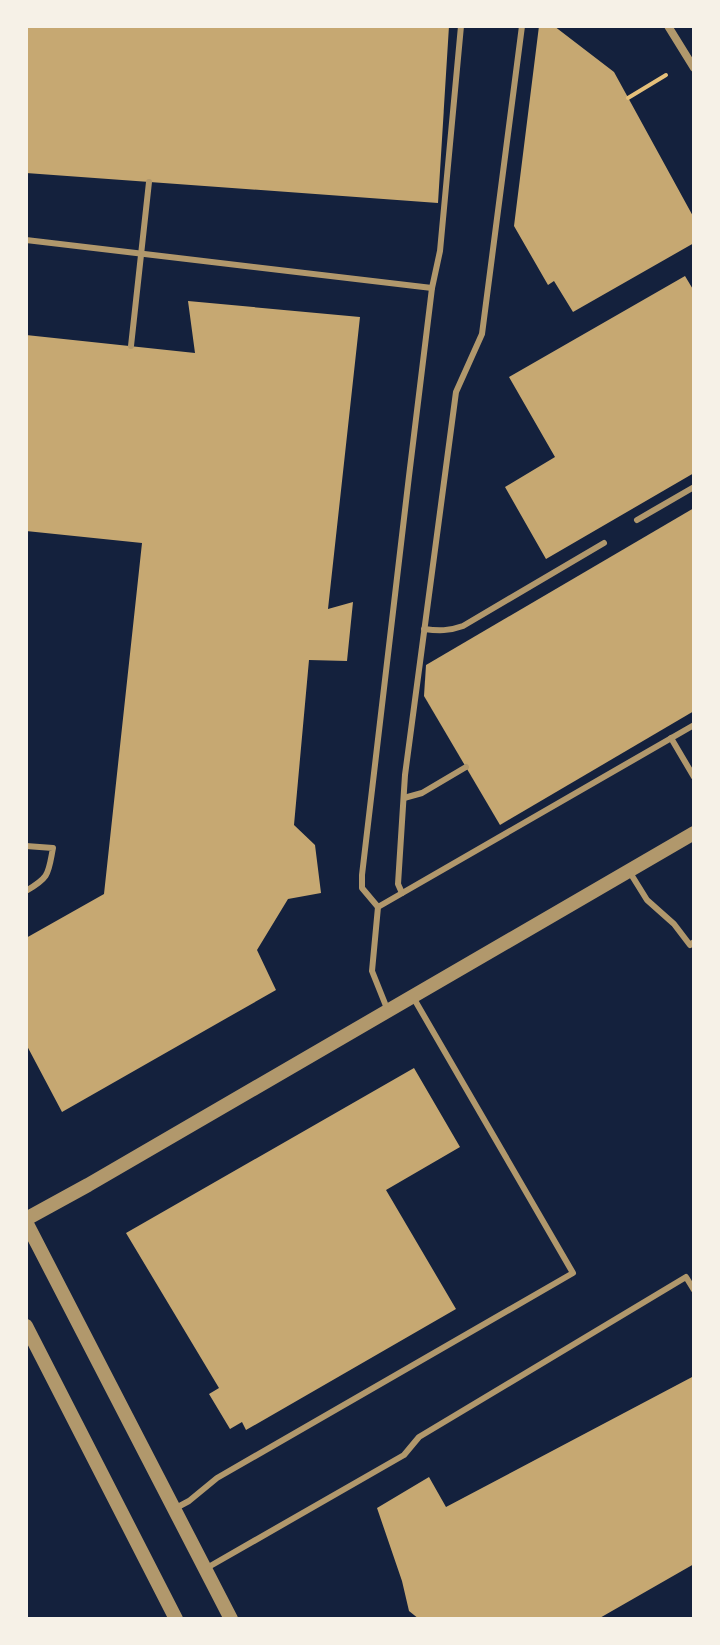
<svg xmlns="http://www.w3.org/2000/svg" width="720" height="1645" font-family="'Noto Serif',serif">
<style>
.building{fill:#c6a872}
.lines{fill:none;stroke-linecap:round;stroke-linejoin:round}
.path{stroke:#e5c07b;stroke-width:4}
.service{stroke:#b1986c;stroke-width:6}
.minor{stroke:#b1986c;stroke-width:8}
.tertiary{stroke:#b1986c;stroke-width:14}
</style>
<rect width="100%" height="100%" fill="#14213d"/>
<g class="building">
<polygon points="26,26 449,26 438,203 26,173"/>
<polygon points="539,26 554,26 614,72 694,218 694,243 573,312 554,281 548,285 514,226"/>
<polygon points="685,276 694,291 694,473 546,559 505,487 555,457 509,377"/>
<polygon points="188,301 360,317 328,609 353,602 347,661 309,660 294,825 315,845 321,893 288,899 257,950 276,990 62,1112 26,1044 26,938 104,894 142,543 26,531 26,335 195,353"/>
<polygon points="694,508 694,711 500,825 424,696 426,665"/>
<polygon points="414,1068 460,1147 386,1190 456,1309 246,1430 242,1422 230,1429 209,1394 219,1388 126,1233"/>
<polygon points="694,1376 694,1564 598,1619 419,1619 409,1611 402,1581 377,1508 429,1477 446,1507"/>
</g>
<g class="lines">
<polyline class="path" points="628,98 666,75"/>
<g class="service">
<polyline points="26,240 432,288"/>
<polyline points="131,346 149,182"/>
<polyline points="637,520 694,487"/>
<path d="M424,629C439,631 449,631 463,626L604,543"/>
<polyline points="671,738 694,777"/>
<polyline points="404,798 422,793 466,767"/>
<path d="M26,846L53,848C48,874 50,877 26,891"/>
<polyline points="629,871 647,900 674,924 690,945 694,942"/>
<polyline points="402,893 398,884 405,775 456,392 482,334 522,26"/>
<polyline points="378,907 362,888 362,875 409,476 432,288 440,251 461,26"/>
<polyline points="388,1011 372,971 378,907 694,725"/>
<polyline points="174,1509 189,1501 217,1478 573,1273 413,997"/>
<polyline points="205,1569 404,1455 419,1437 686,1277 694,1290"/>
</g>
<polyline class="minor" points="668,26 694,68"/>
<g class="tertiary">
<polyline points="26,1219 88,1185 694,833"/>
<polyline points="26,1222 231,1619"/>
<polyline points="26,1326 176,1619"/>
</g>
</g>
<rect width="720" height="1645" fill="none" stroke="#f6f1e7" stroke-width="56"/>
</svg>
